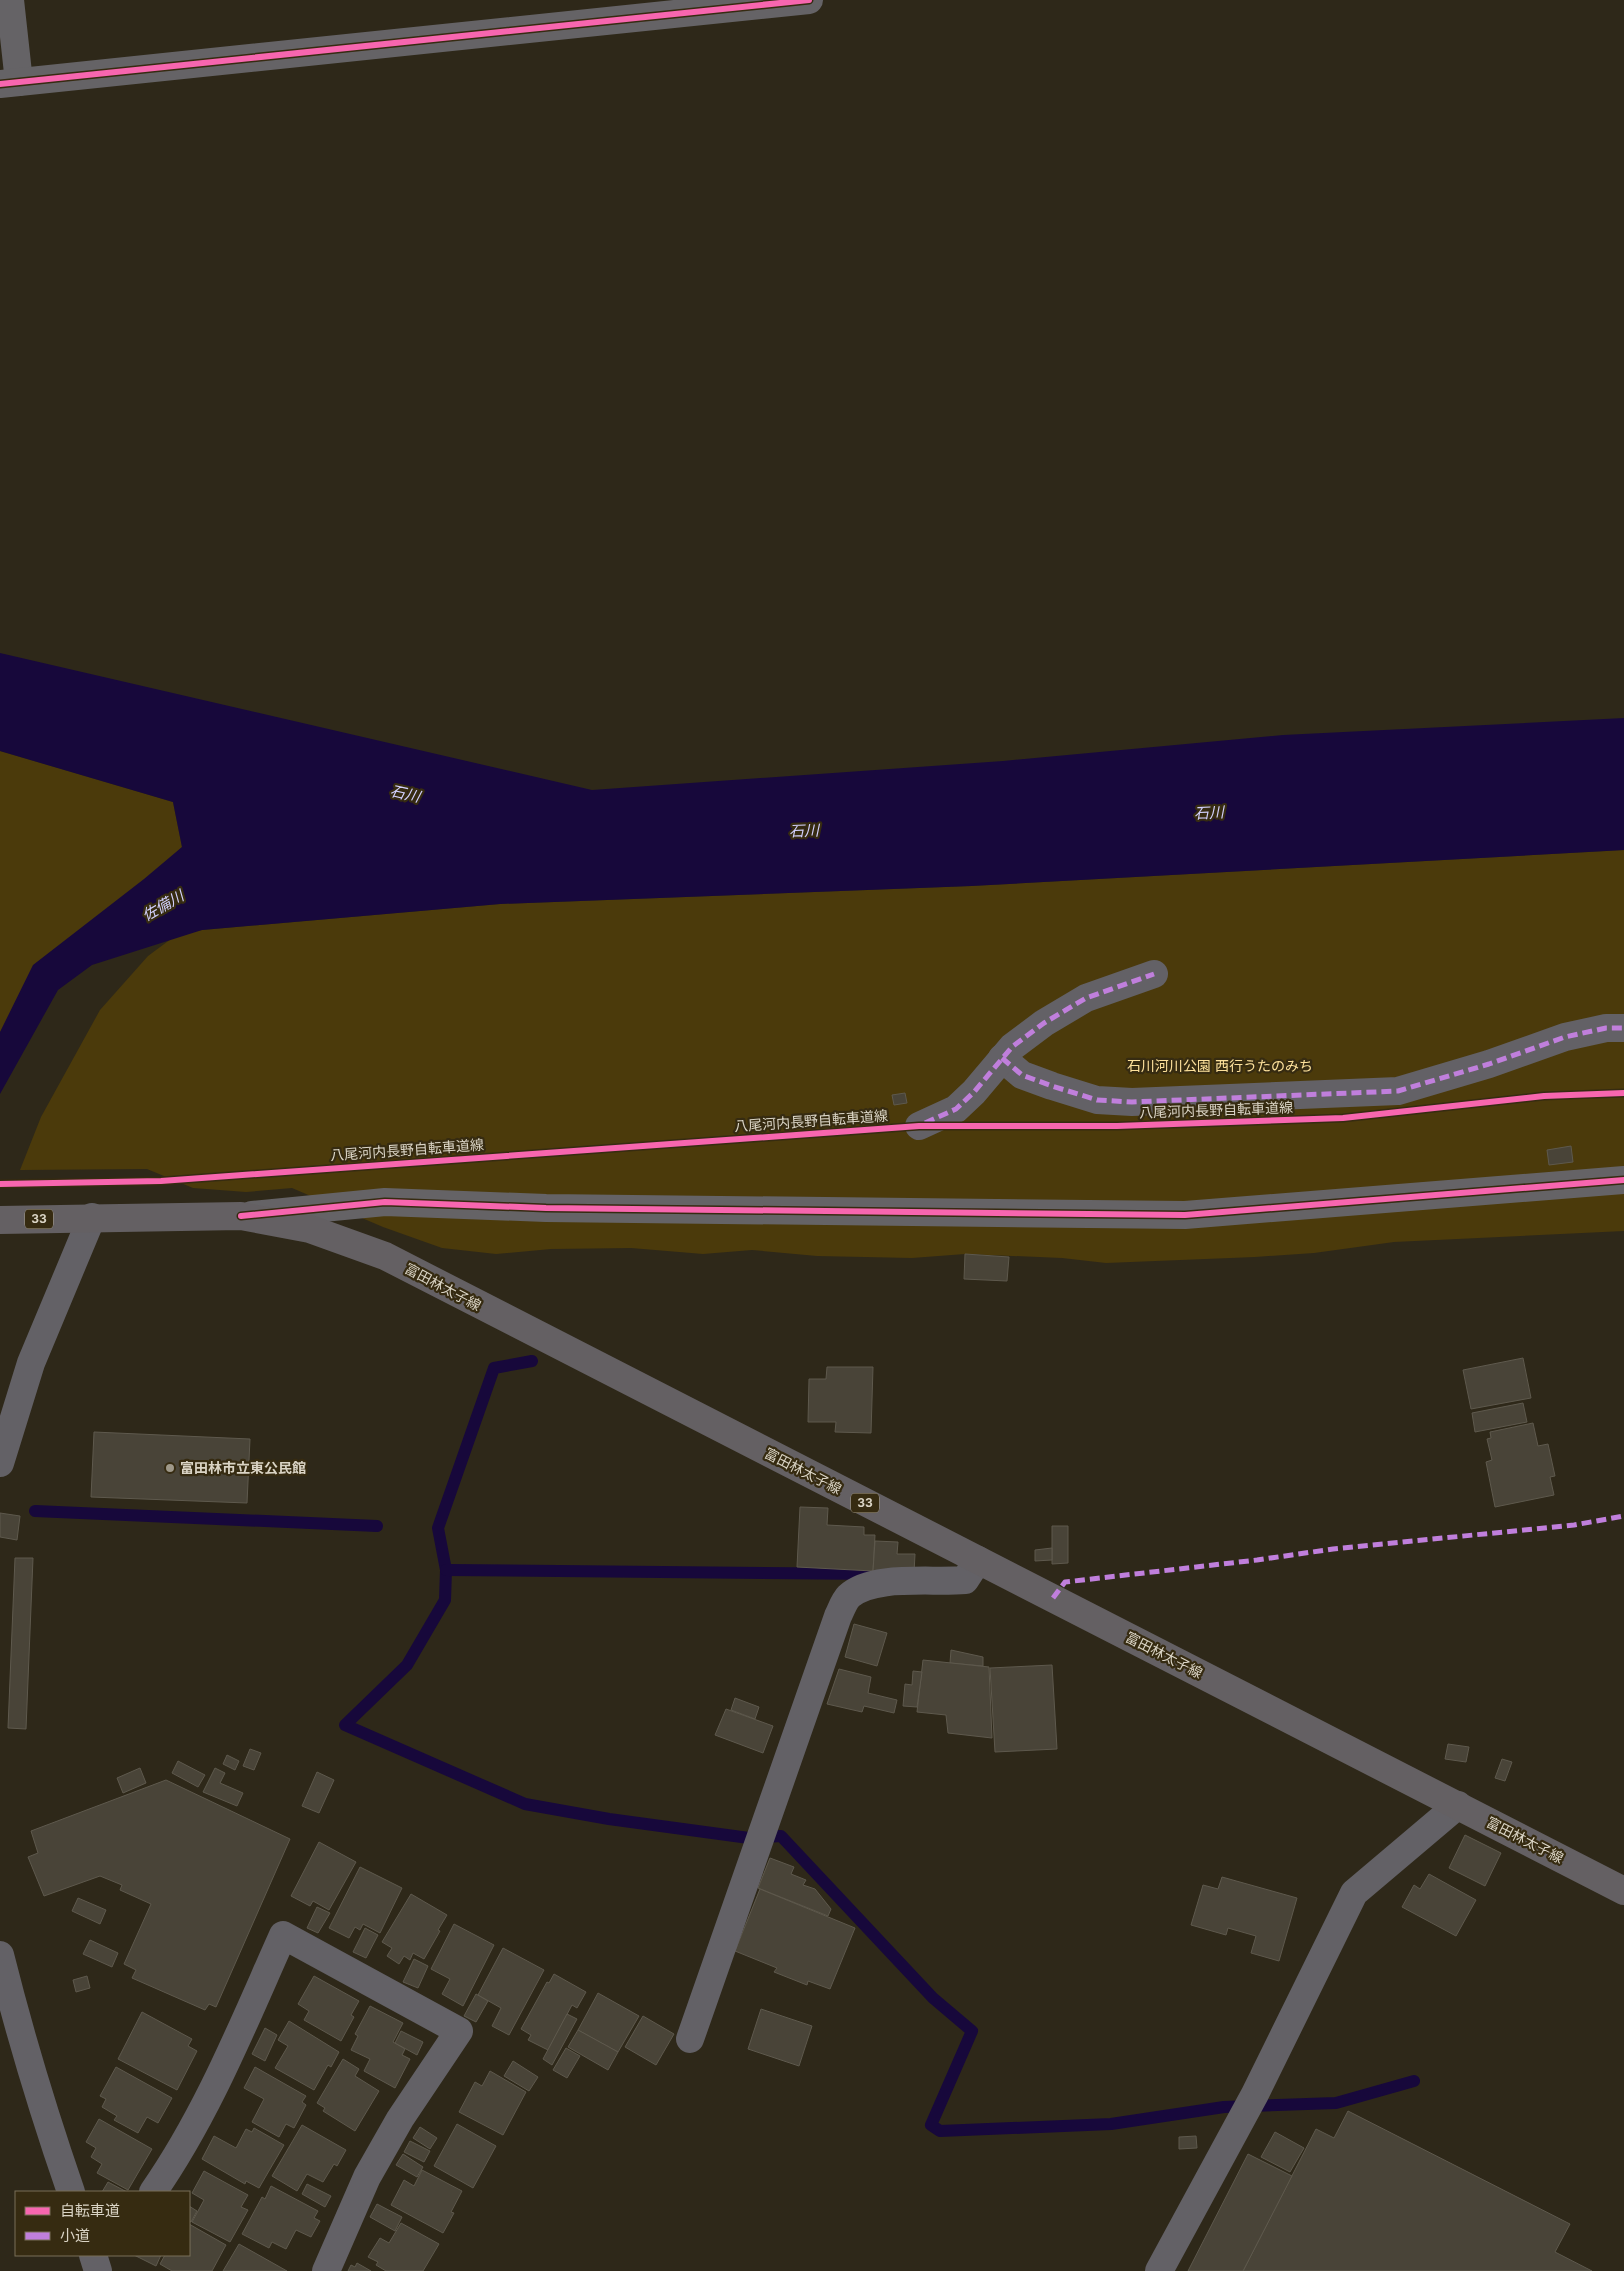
<svg xmlns="http://www.w3.org/2000/svg" width="1624" height="2271" font-family="Inter,'Noto Sans JP',sans-serif">
<style>
.green{fill:#4b3a0b}
.water{fill:#17083b}
.lines{fill:none;stroke-linecap:round;stroke-linejoin:round}
.stream{stroke:#17083b;stroke-width:12}
.building{fill:#494438;stroke:#5e594d}
.street{stroke:#636166;stroke-width:28}
.secondary{stroke:#656366;stroke-width:28}
.primary{stroke:#646063;stroke-width:28}
.quiet{stroke:#c07fdc;stroke-width:5;stroke-dasharray:10 5;stroke-linecap:butt}
.cycleway-casing{stroke:#362b11;stroke-width:9}
.cycleway{stroke:#f766af;stroke-width:6}
.poi-dot{fill:#9e9889;stroke:#362b11;stroke-width:2}
.labels{text-anchor:middle;stroke-width:4.5;stroke-linejoin:round;paint-order:stroke}
.shield{fill:#362b11;stroke:#a9a18f;stroke-width:1}
.shield-label{font-size:12px;font-weight:bold;fill:#dad4c5}
.park-label{font-size:14px;fill:#fde19b;stroke:#362b11}
.street-label{font-size:14px;fill:#dad4c5;stroke:#362b11}
.poi-label{font-size:14px;font-weight:bold;fill:#dad4c5;stroke:#362b11;text-anchor:start}
.water-label{font-size:15px;font-style:italic;fill:#d2d0fd;stroke:#362b11}
</style>
<rect width="100%" height="100%" fill="#2e2819"/>
<g class="green">
<polygon points="0,751 173,802 182,847 0,1032"/>
<polygon points="1624,850 1624,1231 1394,1242 1314,1253 1255,1257 1106,1263 1062,1258 965,1254 912,1258 817,1256 752,1250 703,1254 631,1248 551,1249 496,1254 442,1248 383,1227 292,1188 246,1192 193,1188 147,1169 20,1170 41,1117 100,1010 148,956 175,936 202,930 500,904 971,886"/>
</g>
<polygon class="water" points="0,653 592,790 1003,761 1283,735 1624,718 1624,850 971,886 500,904 202,930 92,965 58,990 0,1094 0,1032 33,965 144,879 182,847 173,802 0,751"/>
<g class="lines">
<g class="stream">
<polyline points="532,1361 494,1368 438,1528 446,1570 445,1600 407,1665 345,1725 525,1804 609,1819 749,1838 781,1836 933,1998 972,2031 931,2125 940,2131 1111,2124 1224,2107 1336,2103 1414,2081"/>
<polyline points="35,1511 377,1526"/>
<polyline points="446,1570 878,1574"/>
</g>
</g>
<g class="building">
<polygon points="905,1093 907,1103 894,1105 892,1095"/>
<polygon points="1571,1146 1573,1162 1549,1165 1547,1150"/>
<polygon points="965,1254 1009,1257 1007,1281 964,1279"/>
<polygon points="1523,1358 1531,1398 1471,1409 1463,1370"/>
<polygon points="827,1367 873,1367 871,1433 835,1432 836,1422 808,1422 809,1379 826,1379"/>
<polygon points="1523,1403 1527,1422 1475,1432 1472,1413"/>
<polygon points="1533,1423 1538,1446 1548,1444 1555,1476 1550,1477 1554,1495 1495,1507 1486,1462 1492,1460 1487,1439 1491,1438 1490,1432"/>
<polygon points="94,1432 250,1439 247,1503 91,1497"/>
<polygon points="800,1507 828,1508 827,1525 864,1527 864,1535 875,1535 873,1571 797,1567"/>
<polygon points="0,1513 20,1516 17,1540 0,1537"/>
<polygon points="1052,1526 1068,1526 1068,1563 1052,1564"/>
<polygon points="875,1541 898,1542 897,1554 915,1554 914,1573 873,1571"/>
<polygon points="1052,1548 1052,1560 1035,1561 1035,1550"/>
<polygon points="15,1558 33,1558 26,1729 8,1728"/>
<polygon points="854,1624 887,1633 877,1666 845,1657"/>
<polygon points="951,1650 983,1657 983,1666 950,1663"/>
<polygon points="923,1660 989,1667 992,1738 948,1733 946,1715 917,1712"/>
<polygon points="1052,1665 1057,1749 995,1752 990,1668"/>
<polygon points="839,1669 871,1677 868,1693 897,1700 894,1713 864,1706 862,1712 827,1704"/>
<polygon points="913,1671 922,1672 917,1707 903,1706 905,1684 912,1685"/>
<polygon points="735,1698 759,1707 755,1719 731,1710"/>
<polygon points="726,1709 773,1726 763,1753 715,1735"/>
<polygon points="1448,1744 1469,1747 1466,1762 1445,1759"/>
<polygon points="250,1749 261,1753 254,1770 243,1766"/>
<polygon points="227,1755 239,1761 235,1770 223,1764"/>
<polygon points="1502,1759 1512,1762 1505,1781 1495,1778"/>
<polygon points="178,1761 205,1775 198,1787 172,1773"/>
<polygon points="140,1768 146,1783 123,1793 117,1778"/>
<polygon points="215,1768 225,1773 220,1783 243,1793 237,1806 203,1792"/>
<polygon points="317,1772 334,1780 319,1813 302,1806"/>
<polygon points="166,1780 290,1839 216,2007 209,2004 205,2010 132,1978 136,1970 124,1964 151,1904 120,1890 122,1885 100,1876 44,1896 28,1857 38,1853 31,1831"/>
<polygon points="1465,1835 1501,1853 1485,1886 1449,1868"/>
<polygon points="319,1842 356,1862 329,1910 313,1901 310,1906 291,1896"/>
<polygon points="770,1858 794,1867 791,1874 806,1880 803,1885 815,1889 831,1909 828,1916 758,1888"/>
<polygon points="360,1867 402,1888 380,1933 363,1924 360,1930 355,1927 349,1938 329,1928"/>
<polygon points="1429,1874 1476,1900 1456,1936 1402,1907 1414,1885 1420,1889"/>
<polygon points="1222,1877 1297,1898 1279,1961 1251,1953 1256,1936 1228,1928 1226,1935 1191,1925 1203,1885 1218,1889"/>
<polygon points="760,1889 855,1928 830,1989 808,1981 807,1985 774,1972 777,1968 735,1951"/>
<polygon points="411,1894 447,1915 438,1930 440,1931 424,1959 413,1953 410,1960 404,1956 399,1964 387,1956 392,1948 382,1942"/>
<polygon points="78,1898 106,1910 100,1924 72,1911"/>
<polygon points="317,1907 330,1913 318,1933 307,1928"/>
<polygon points="454,1924 494,1945 463,2006 442,1994 450,1979 431,1969"/>
<polygon points="365,1928 378,1935 366,1958 353,1952"/>
<polygon points="90,1940 118,1953 112,1967 83,1954"/>
<polygon points="503,1948 544,1970 509,2035 492,2026 501,2008 478,1995"/>
<polygon points="414,1959 428,1966 418,1988 403,1982"/>
<polygon points="554,1974 586,1992 577,2008 572,2005 548,2050 528,2040 531,2035 521,2029 547,1982 549,1983"/>
<polygon points="87,1976 90,1988 76,1992 73,1980"/>
<polygon points="314,1976 359,2001 351,2015 354,2017 341,2041 304,2020 309,2011 298,2004"/>
<polygon points="598,1993 639,2016 618,2052 578,2030"/>
<polygon points="476,1994 488,2001 476,2022 464,2016"/>
<polygon points="370,2006 403,2023 393,2042 405,2049 402,2055 410,2059 395,2088 364,2071 370,2059 351,2050 358,2036 355,2034"/>
<polygon points="761,2009 812,2026 799,2066 748,2049"/>
<polygon points="142,2012 192,2039 188,2046 197,2051 177,2090 118,2059"/>
<polygon points="567,2014 577,2019 552,2065 543,2059"/>
<polygon points="643,2016 674,2034 656,2065 625,2047"/>
<polygon points="289,2021 339,2052 331,2067 328,2065 314,2090 275,2068 288,2046 278,2040"/>
<polygon points="265,2028 277,2035 265,2061 252,2054"/>
<polygon points="578,2030 618,2052 608,2070 568,2047"/>
<polygon points="401,2031 423,2042 417,2055 395,2043"/>
<polygon points="566,2048 580,2056 567,2078 553,2070"/>
<polygon points="343,2059 359,2069 355,2076 379,2091 355,2131 323,2111 325,2108 317,2103"/>
<polygon points="513,2061 538,2077 529,2091 504,2076"/>
<polygon points="116,2067 172,2098 158,2123 147,2117 138,2133 114,2120 117,2116 102,2107 106,2099 100,2096"/>
<polygon points="255,2067 306,2096 302,2102 306,2105 294,2128 286,2124 279,2137 252,2122 264,2099 244,2088"/>
<polygon points="490,2071 526,2092 503,2135 459,2112 475,2082 482,2086"/>
<polygon points="1348,2111 1570,2224 1555,2252 1592,2271 1243,2271 1316,2129 1334,2138"/>
<polygon points="99,2119 152,2149 128,2190 97,2173 102,2164 91,2157 96,2148 86,2142"/>
<polygon points="457,2124 496,2146 473,2188 434,2166"/>
<polygon points="302,2125 346,2150 337,2166 334,2164 323,2182 307,2174 297,2191 272,2176"/>
<polygon points="420,2127 437,2138 430,2149 413,2138"/>
<polygon points="254,2128 284,2145 259,2188 246,2181 245,2184 202,2159 214,2136 236,2148 246,2129 252,2132"/>
<polygon points="1275,2132 1304,2148 1290,2172 1261,2157"/>
<polygon points="1196,2136 1197,2148 1179,2149 1179,2137"/>
<polygon points="410,2141 430,2151 424,2162 404,2152"/>
<polygon points="403,2154 423,2167 417,2177 396,2165"/>
<polygon points="1248,2154 1292,2176 1243,2271 1188,2271"/>
<polygon points="422,2170 462,2191 451,2212 454,2213 443,2233 391,2205 404,2180 414,2186"/>
<polygon points="204,2171 248,2195 241,2207 248,2210 230,2242 192,2222 204,2200 192,2193"/>
<polygon points="108,2182 127,2192 102,2192"/>
<polygon points="307,2184 331,2196 325,2207 302,2194"/>
<polygon points="271,2186 318,2211 314,2218 320,2221 311,2237 296,2230 286,2249 272,2242 269,2248 242,2234 262,2197 265,2199"/>
<polygon points="377,2204 402,2217 395,2231 370,2217"/>
<polygon points="189,2206 197,2211 191,2222 189,2221"/>
<polygon points="401,2223 439,2244 423,2271 386,2271 376,2265 378,2262 368,2257 380,2238 389,2243"/>
<polygon points="189,2224 226,2245 212,2271 172,2271 160,2264 165,2255 189,2255"/>
<polygon points="239,2244 287,2271 223,2271"/>
<polygon points="134,2255 161,2255 156,2266"/>
<polygon points="357,2263 371,2271 348,2271 351,2265 355,2267"/>
</g>
<g class="lines">
<g class="street">
<polyline points="1002,1058 1022,1075 1052,1086 1097,1100 1132,1102 1398,1091 1489,1064 1565,1037 1606,1028 1624,1028"/>
<polyline points="919,1126 956,1109 974,1092 1012,1047 1044,1023 1086,998 1154,974"/>
<polyline points="0,1463 31,1363 92,1217"/>
<path d="M0,1955C20,2035 44,2114 71,2192"/>
<path d="M690,2039L838,1616C841,1610 844,1601 849,1596C873,1574 932,1583 965,1580L978,1560"/>
<path d="M153,2192C208,2113 244,2022 283,1935L459,2031L400,2119L367,2177L326,2271"/>
<polyline points="93,2255 98,2271"/>
<polyline points="1159,2271 1255,2094 1354,1893 1458,1805"/>
</g>
<g class="secondary">
<polyline points="10,0 19,82"/>
<polyline points="0,84 809,0"/>
<polyline points="252,1215 385,1202 546,1208 1185,1215 1624,1180"/>
</g>
<polyline class="primary" points="0,1220 241,1216 310,1229 385,1256 1624,1891"/>
<g class="quiet">
<polyline points="1002,1058 1022,1075 1052,1086 1097,1100 1132,1102 1398,1091 1489,1064 1565,1037 1606,1028 1624,1028"/>
<polyline points="925,1123 956,1109 974,1092 1012,1047 1044,1023 1086,998 1154,974"/>
<polyline points="1053,1598 1065,1582 1257,1560 1333,1549 1574,1525 1624,1516"/>
</g>
<g class="cycleway-casing">
<g id="cycleway">
<polyline points="0,84 809,0"/>
<polyline points="0,1184 161,1181 919,1126 1117,1126 1343,1118 1544,1096 1624,1093"/>
<polyline points="241,1216 385,1202 546,1208 1185,1215 1624,1180"/>
</g>
</g>
<use href="#cycleway" class="cycleway"/>
</g>
<circle class="poi-dot" cx="170" cy="1468" r="5"/>
<g class="labels">
<g class="shield">
<rect x="25" y="1209.5" width="28" height="19" rx="4"/>
<rect x="851" y="1493.5" width="28" height="19" rx="4"/>
</g>
<g class="shield-label">
<text x="39" y="1223">33</text>
<text x="865" y="1507">33</text>
</g>
<g class="park-label">
<text x="1220" y="1071">石川河川公園 西行うたのみち</text>
</g>
<g class="street-label">
<text transform="translate(1216 1110) rotate(-2)" y="5">八尾河内長野自転車道線</text>
<text transform="translate(811 1121) rotate(-4)" y="5">八尾河内長野自転車道線</text>
<text transform="translate(407 1150) rotate(-4)" y="5">八尾河内長野自転車道線</text>
<text transform="translate(443 1287) rotate(28)" y="5">富田林太子線</text>
<text transform="translate(803 1471) rotate(27)" y="5">富田林太子線</text>
<text transform="translate(1164 1655) rotate(27)" y="5">富田林太子線</text>
<text transform="translate(1525 1840) rotate(27)" y="5">富田林太子線</text>
</g>
<g class="poi-label">
<text x="180" y="1473">富田林市立東公民館</text>
</g>
<g class="water-label">
<text transform="translate(405 794) rotate(13)" y="5">石川</text>
<text transform="translate(1209 813) rotate(-3)" y="5">石川</text>
<text transform="translate(804 831) rotate(-2)" y="5">石川</text>
<text transform="translate(163 906) rotate(-30)" y="5">佐備川</text>
</g>
</g>
<rect x="15" y="2191" width="175" height="65" fill="#362b11" stroke="#786f59"/>
<rect x="25" y="2207" width="25" height="8" fill="#f766af" stroke="#786f59"/>
<text x="60" y="2216" font-size="15" fill="#dad4c5">自転車道</text>
<rect x="25" y="2232" width="25" height="8" fill="#c07fdc" stroke="#786f59"/>
<text x="60" y="2241" font-size="15" fill="#dad4c5">小道</text>
</svg>
